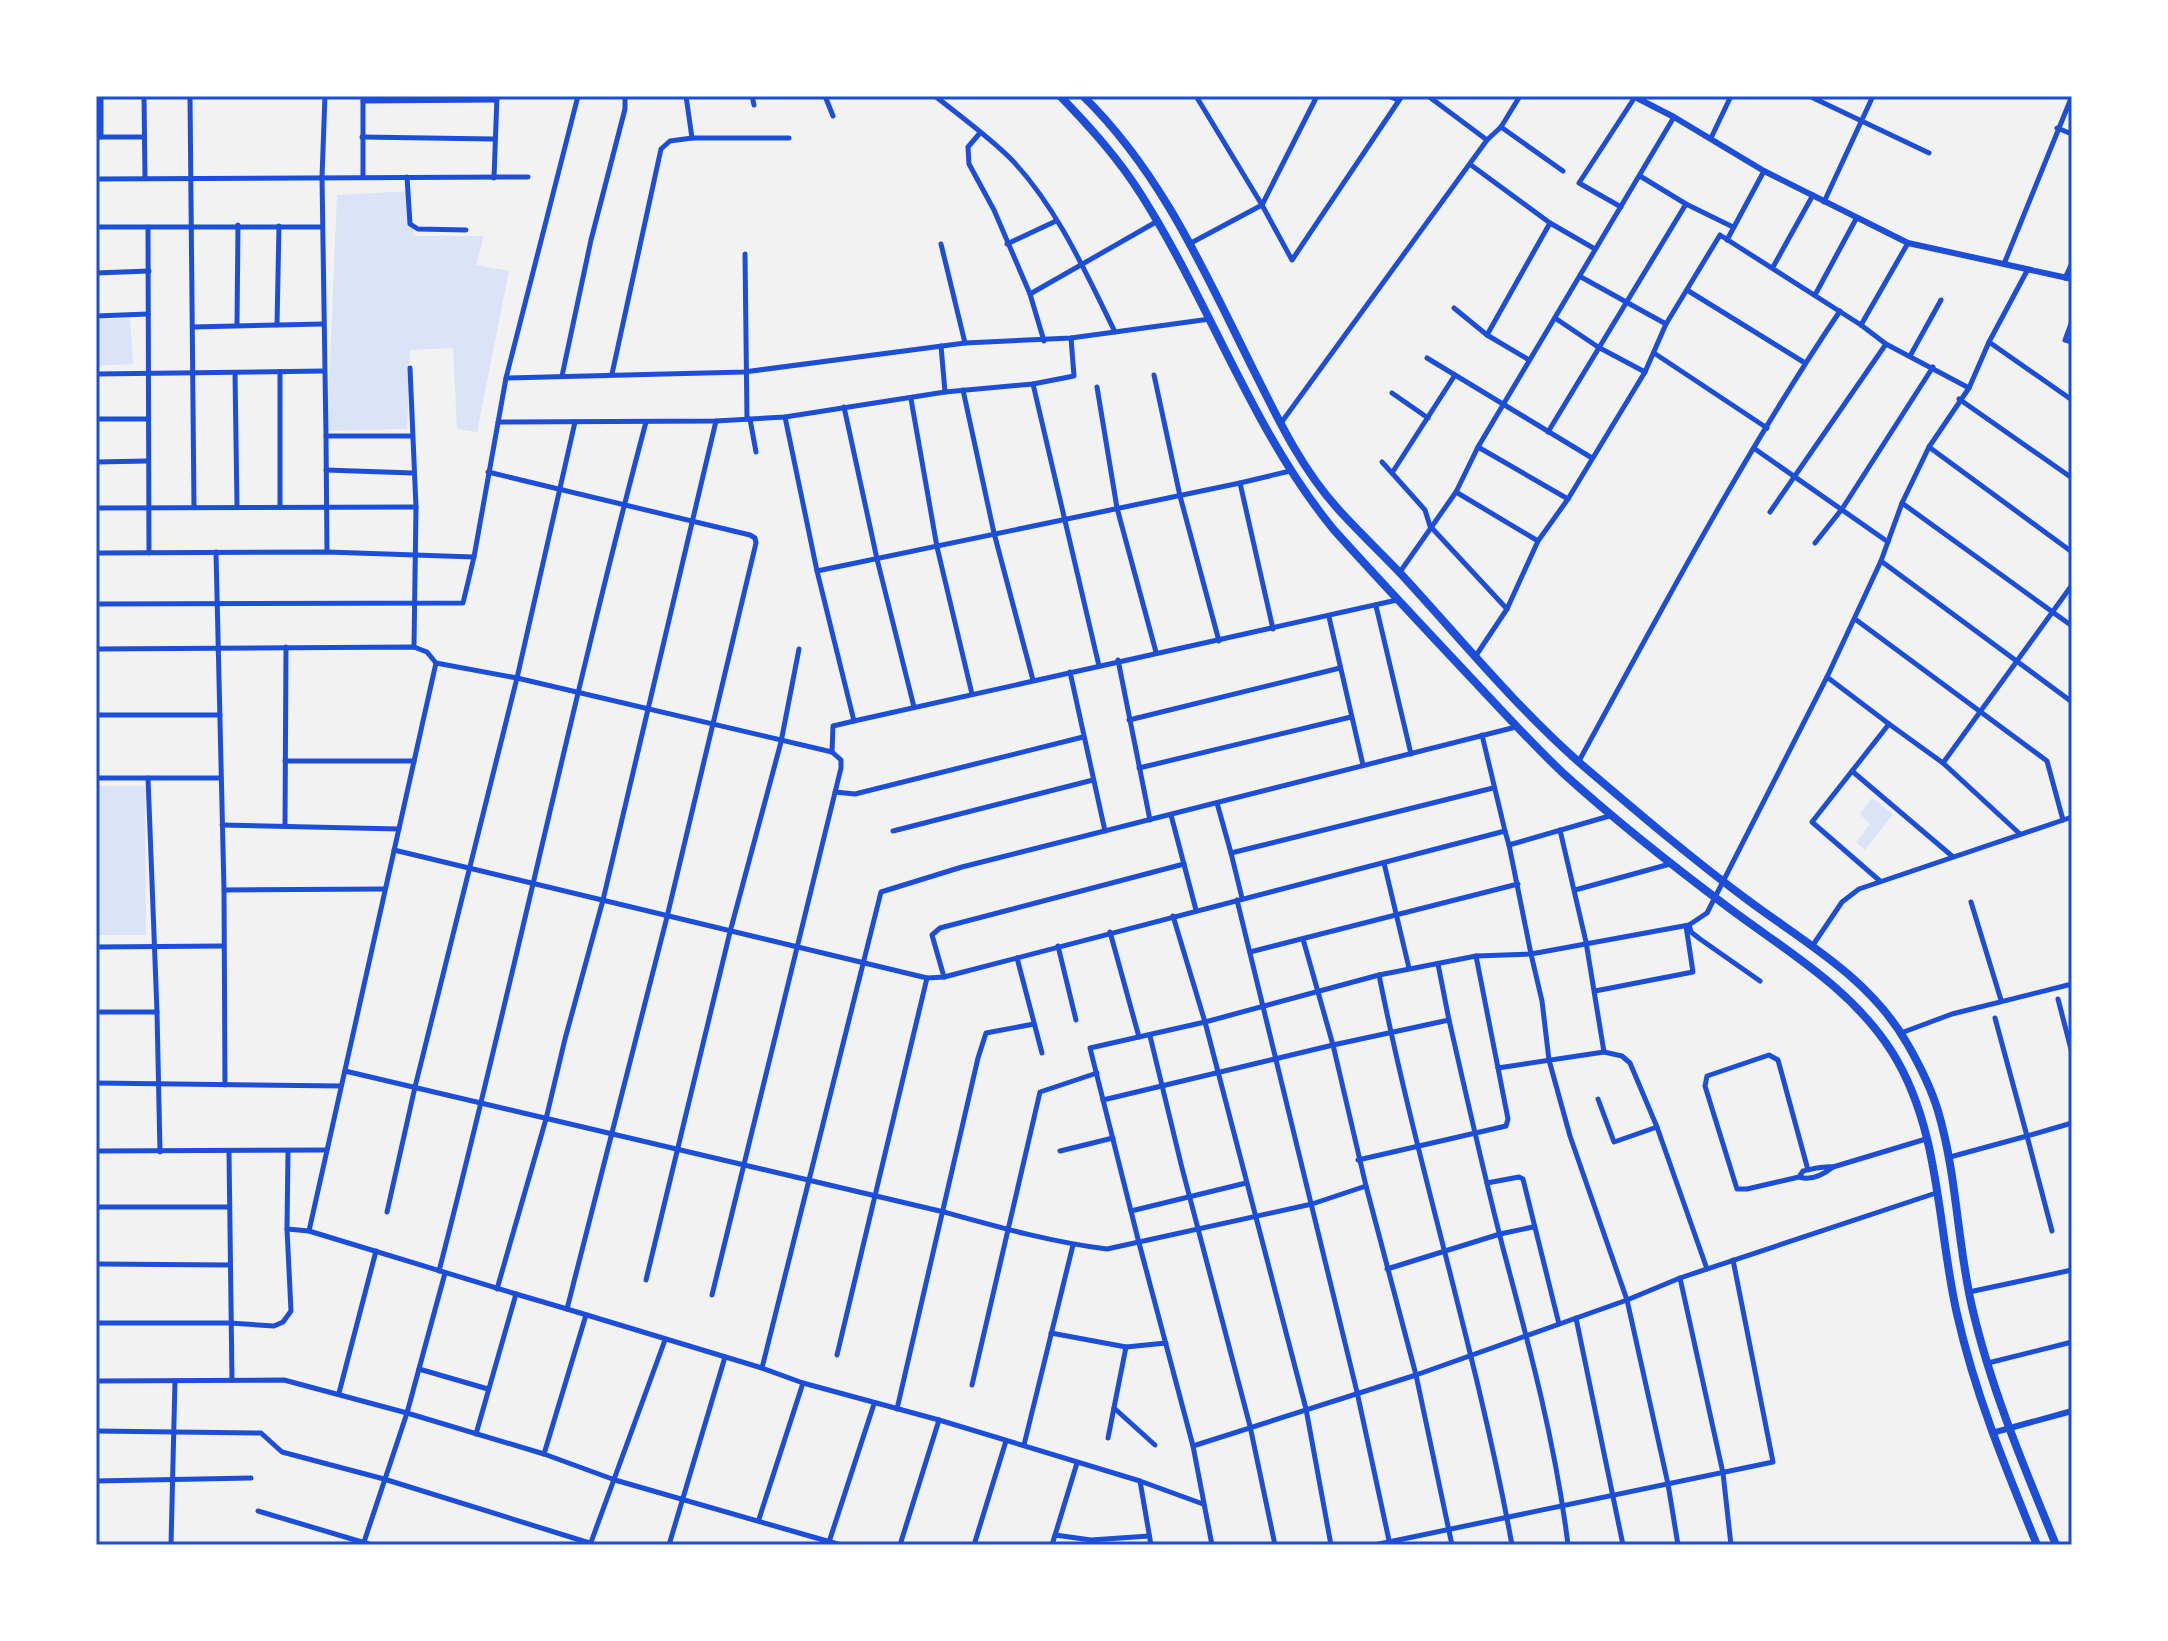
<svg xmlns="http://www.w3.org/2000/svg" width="2168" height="1641" font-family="Roboto,sans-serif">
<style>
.green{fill:#dbe4f7}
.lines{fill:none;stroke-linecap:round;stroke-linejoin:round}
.minor{stroke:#1d4ed8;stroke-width:5}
.tertiary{stroke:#1d4ed8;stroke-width:6}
.primary{stroke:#1d4ed8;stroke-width:8}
.neatline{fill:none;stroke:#1d4ed8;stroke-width:3}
</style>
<rect width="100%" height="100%" fill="#f2f2f2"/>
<g class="green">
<polygon points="410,191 414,236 484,236 476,265 509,271 477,432 457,429 453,348 410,350 407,429 327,431 337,195"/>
<polygon points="130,318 133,364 96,366 96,320"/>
<polygon points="96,786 145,786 146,935 96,935"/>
<polygon points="1872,798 1893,814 1865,850 1856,842 1870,824 1860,814"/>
</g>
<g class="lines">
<g class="minor">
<polyline points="144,96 145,178"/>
<polyline points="190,96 194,507"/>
<polyline points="325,96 322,177 326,436 411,436"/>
<polyline points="363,96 363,177"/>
<polyline points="752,96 754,105"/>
<polyline points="825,96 833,116"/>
<path d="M935,96C960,116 988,136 1011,159C1057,207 1086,273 1115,332"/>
<polyline points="1196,96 1262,205 1292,260 1402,96"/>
<polyline points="1388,96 1398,100"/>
<polyline points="1428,96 1487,140"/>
<polyline points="1809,96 1929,153"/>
<polyline points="363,101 496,100"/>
<polyline points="1501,127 1563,171"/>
<polyline points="2057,128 2072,134"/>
<polyline points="980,133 968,147 969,164 994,210 1030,294 1044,341"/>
<polyline points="96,137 144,137"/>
<polyline points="101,137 101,96"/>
<polyline points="362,137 493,139"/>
<polyline points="692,138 789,138"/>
<polyline points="1711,138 1731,96"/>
<polyline points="1471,165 1550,223 1595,249"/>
<polyline points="1640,176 1686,204 1733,227"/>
<polyline points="407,177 410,224 418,229 466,230"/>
<polyline points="494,178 497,96"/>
<polyline points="96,179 528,177"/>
<polyline points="1824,202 1873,96"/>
<polyline points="1621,207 1579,183 1635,97"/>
<polyline points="96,227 322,227"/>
<polyline points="148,227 149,553"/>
<polyline points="1727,240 1764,171"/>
<polyline points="1191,243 1262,205 1317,96"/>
<polyline points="941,244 965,343"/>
<polyline points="1007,244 1056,221"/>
<polyline points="745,254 747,419"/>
<polyline points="2004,264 2072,96"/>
<polyline points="1773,267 1813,195"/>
<polyline points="96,273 149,271"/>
<polyline points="1581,277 1666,324"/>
<polyline points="2065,278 2072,263"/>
<polyline points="1687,290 1805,363"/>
<polyline points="1030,294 1156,222"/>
<polyline points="1815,295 1856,219"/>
<polyline points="1454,308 1487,335 1529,360"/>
<polyline points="96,316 148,314"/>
<polyline points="1555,318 1598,347 1645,372"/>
<polyline points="2072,321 2065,340 2072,342"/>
<polyline points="237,325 238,225"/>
<polyline points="277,325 279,226"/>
<polyline points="1861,325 1908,243"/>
<polyline points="193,327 323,324"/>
<polyline points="1487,335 1550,223"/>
<polyline points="1989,342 2072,400"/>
<polyline points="941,346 945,392"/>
<polyline points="1654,353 1767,428"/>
<polyline points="1910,356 1941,300"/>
<polyline points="1427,358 1592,458"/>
<polyline points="410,368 416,507 414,647"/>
<polyline points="235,373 237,506"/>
<polyline points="96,374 324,371"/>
<polyline points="612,374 661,149 670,141 692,138 686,96"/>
<polyline points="1154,375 1180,496 1219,641"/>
<polyline points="562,376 591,240 625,109 625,96"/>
<polyline points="506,378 744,372 965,343 1071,338 1210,319"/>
<polyline points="1033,384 1099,666"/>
<polyline points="1097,387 1117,508 1156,652"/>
<polyline points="963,390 994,533 1033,680"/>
<polyline points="1392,393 1428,418"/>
<polyline points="911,399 937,547 972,694"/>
<polyline points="1959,399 2072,478"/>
<polyline points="844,407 877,559 914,707"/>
<polyline points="785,417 817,571 854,721 1397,600"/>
<polyline points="96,419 148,419"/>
<polyline points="750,419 756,452"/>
<polyline points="498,422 716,421 785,417 945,392 1033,384 1074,376 1071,338"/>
<polyline points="1281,423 1487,140 1501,127 1520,96"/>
<polyline points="1548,432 1686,204"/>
<polyline points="326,436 327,552"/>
<polyline points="1478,447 1568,499"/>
<polyline points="1929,447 2072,552"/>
<polyline points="1755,449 1888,542"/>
<polyline points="96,462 148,461"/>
<polyline points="1382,462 1392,473 1455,375"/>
<polyline points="326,470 413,473"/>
<polyline points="1392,473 1425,510 1430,526 1507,609"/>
<polyline points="1456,492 1538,541"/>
<polyline points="1902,503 2072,626"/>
<polyline points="280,506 280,372"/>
<polyline points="96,508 416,507"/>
<polyline points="1770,512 1886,344"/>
<polyline points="1815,543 1842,509 1933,367"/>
<polyline points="216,552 224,890 225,1085"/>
<polyline points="96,553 327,552 474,557"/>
<polyline points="1881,561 2072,702"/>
<polyline points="817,571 1240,483"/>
<polyline points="1400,572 1456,492 1478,447 1674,117"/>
<polyline points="96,604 463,603 474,557 506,378 578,96"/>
<polyline points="1376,606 1411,754"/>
<polyline points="1329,617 1363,765"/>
<polyline points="1855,619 2047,761 2063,820"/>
<polyline points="1273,629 1240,483 1290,471"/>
<polyline points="96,649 414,647 427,652 436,663 517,678 832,752 841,760 841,768 712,1295"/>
<polyline points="1475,657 1507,609 1538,541 1568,499 1645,372 1666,324 1720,235 1861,325 1886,344 1969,388"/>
<polyline points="1118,660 1150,820"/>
<polyline points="1070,672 1105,831"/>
<polyline points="1827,677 1889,724"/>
<polyline points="96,715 220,715"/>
<polyline points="1129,720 1340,668"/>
<polyline points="1482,735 1505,831"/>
<polyline points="832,752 833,726 854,721"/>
<polyline points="285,761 414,761"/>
<path d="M1579,761C1662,609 1743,455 1840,311"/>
<polyline points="1943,763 2072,585"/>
<polyline points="1139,768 1351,717"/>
<polyline points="1852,771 1952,856"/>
<polyline points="96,778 148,778 157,1012 96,1012"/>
<polyline points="148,778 221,778"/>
<polyline points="835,792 855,794 1083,737"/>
<polyline points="1217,803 1231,853"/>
<polyline points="1171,815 1196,910"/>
<polyline points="222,825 399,829"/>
<polyline points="285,826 286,647"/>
<polyline points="1560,830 1586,942 1604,1052"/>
<polyline points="893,831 1093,780"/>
<polyline points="394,850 927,978 944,977 1505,831 1509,845 1613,815"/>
<polyline points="1384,863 1409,968"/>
<polyline points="1880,881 1812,822 1889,724 1943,763 2020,834"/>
<polyline points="224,890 385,889"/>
<polyline points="1575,890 1670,864"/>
<polyline points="1242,898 1231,853 1493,788"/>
<polyline points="1237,900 1357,1392 1390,1545"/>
<polyline points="1971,902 2001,1000"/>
<polyline points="1173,916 1205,1022 1306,1409 1331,1545"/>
<polyline points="1689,925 1691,932 1700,939 1760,981"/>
<polyline points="1110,932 1139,1037"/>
<polyline points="1813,945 1842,902 1859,889 2072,817"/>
<polyline points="1058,946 1076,1020"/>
<polyline points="96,947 223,946"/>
<polyline points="1250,952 1518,884"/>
<polyline points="1476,956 1498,1068 1604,1052 1622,1056 1630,1063 1657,1127 1707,1269"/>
<polyline points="1017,958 1042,1053"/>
<polyline points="1438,964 1449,1020"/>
<path d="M1379,975C1417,1166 1477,1353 1512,1545"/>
<polyline points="944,977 932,935 940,928 1184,864"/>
<polyline points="1595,991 1693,972 1686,926"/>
<polyline points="2058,999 2072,1053"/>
<polyline points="157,1012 160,1152"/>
<polyline points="1995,1018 2027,1136 2072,1123"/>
<polyline points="1901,1033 1952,1014 2072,984"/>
<polyline points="1150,1036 1182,1168 1250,1426 1275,1545"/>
<path d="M345,1071L944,1212C998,1227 1051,1242 1107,1249L1312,1204L1366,1186L1416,1375L1452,1545"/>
<polyline points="96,1083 341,1086"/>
<polyline points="1598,1099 1614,1142 1657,1127"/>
<polyline points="1103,1100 1333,1045 1303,939"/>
<polyline points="96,1151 327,1150"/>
<polyline points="1060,1151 1113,1138"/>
<polyline points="229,1152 232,1380"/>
<polyline points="1950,1157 2027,1136 2052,1231"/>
<polyline points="1358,1160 1506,1126 1508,1119 1498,1068"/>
<polyline points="1833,1167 1926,1139"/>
<path d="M1799,1177L1803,1171C1813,1169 1822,1166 1833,1167C1823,1175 1812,1181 1799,1177L1747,1189H1737L1705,1086L1707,1076L1769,1055L1778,1060L1808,1170"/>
<polyline points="1487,1183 1519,1177 1523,1179 1559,1324"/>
<path d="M1366,1186L1333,1045L1449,1020C1467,1098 1484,1175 1504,1252C1530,1349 1556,1446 1568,1545"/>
<polyline points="96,1207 228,1207"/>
<polyline points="1131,1211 1246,1183"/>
<polyline points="387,1212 415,1087 517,678 575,422"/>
<polyline points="287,1229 309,1231 516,1294"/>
<polyline points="309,1231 436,663"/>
<polyline points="96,1264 230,1265"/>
<polyline points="1387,1269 1500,1234 1533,1227"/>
<path d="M439,1271C512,989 571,704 646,422"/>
<polyline points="1680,1278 1723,1473 1731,1545"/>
<polyline points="646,1280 730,932 781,742 799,649"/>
<polyline points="497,1289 546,1119 565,1039 603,900 716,421"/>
<polyline points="1969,1292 2072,1270"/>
<polyline points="567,1309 762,1368 803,1383 939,1420 1140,1481 1151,1545"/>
<polyline points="1576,1318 1623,1545"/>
<polyline points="96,1323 230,1323 274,1326 283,1322 291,1311 287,1229 288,1151"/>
<polyline points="1051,1333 1126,1347 1166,1343"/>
<polyline points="837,1355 927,978"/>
<polyline points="1988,1363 2072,1342"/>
<polyline points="762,1368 881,892 962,867 1516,727"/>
<polyline points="419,1369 488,1389"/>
<polyline points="96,1381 284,1380 407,1413 544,1454 615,1480 841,1545"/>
<polyline points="972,1385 1040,1092 1097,1073"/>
<polyline points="339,1393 376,1251"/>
<polyline points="1114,1408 1155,1445"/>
<polyline points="897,1409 978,1058 986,1033 1034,1024"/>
<polyline points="96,1431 261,1433 282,1452 384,1479 596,1545"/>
<polyline points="476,1434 516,1294 567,1309 667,917 756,543 755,538 750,535 488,472"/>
<polyline points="1108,1438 1126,1347"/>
<polyline points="1024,1445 1073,1245"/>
<polyline points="1193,1446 1416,1375 1627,1300 1680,1278 1936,1193"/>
<polyline points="544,1454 586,1315"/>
<polyline points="96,1481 251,1478"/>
<polyline points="1140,1481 1203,1504"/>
<polyline points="258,1511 372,1545"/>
<polyline points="759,1519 803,1383"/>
<polyline points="1055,1535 1091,1540 1149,1536"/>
<polyline points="364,1542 407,1413 445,1273"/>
<polyline points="829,1542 874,1404"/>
<polyline points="171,1545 175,1381"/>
<polyline points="590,1545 665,1340"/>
<polyline points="669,1545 725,1357"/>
<polyline points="900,1545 939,1420"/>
<polyline points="974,1545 1006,1441"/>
<polyline points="1052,1545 1077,1463"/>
<polyline points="1212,1545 1193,1446 1139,1243 1090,1048 1205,1022 1379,975 1476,956 1531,954 1509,845"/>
<polyline points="1374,1545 1773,1462 1733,1260"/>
<polyline points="1678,1545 1668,1484 1627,1300 1570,1136 1549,1060 1542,1001 1531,954 1689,925 1707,913 1827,677 1881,561 1902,503 1929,447 1969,388 1989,342 2028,269"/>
</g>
<g class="tertiary">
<polyline points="1633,96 1674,117 1764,171 1908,243 2072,279"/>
<polyline points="1992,1433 2072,1411"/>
</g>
<g class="primary">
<path d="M1060,96C1090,127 1119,159 1142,196C1211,305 1252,430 1334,530C1380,581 1427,631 1474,681C1504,713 1533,745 1564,774C1616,821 1673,866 1729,908C1788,952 1852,989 1892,1052C1941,1130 1937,1227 1957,1314C1975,1394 2006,1469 2037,1545"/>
<path d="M1083,96C1162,173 1205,273 1254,371C1278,419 1301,468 1338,509C1358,531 1380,552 1401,574C1460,638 1515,706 1581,764C1636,811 1691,858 1749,901C1807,944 1871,979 1908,1045C1920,1066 1931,1088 1938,1111C1957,1175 1957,1242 1972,1307C1991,1389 2024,1467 2056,1545"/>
</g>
</g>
<rect width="2168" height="1641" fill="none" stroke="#ffffff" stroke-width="196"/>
<rect x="98" y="98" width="1972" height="1445" class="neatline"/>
</svg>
